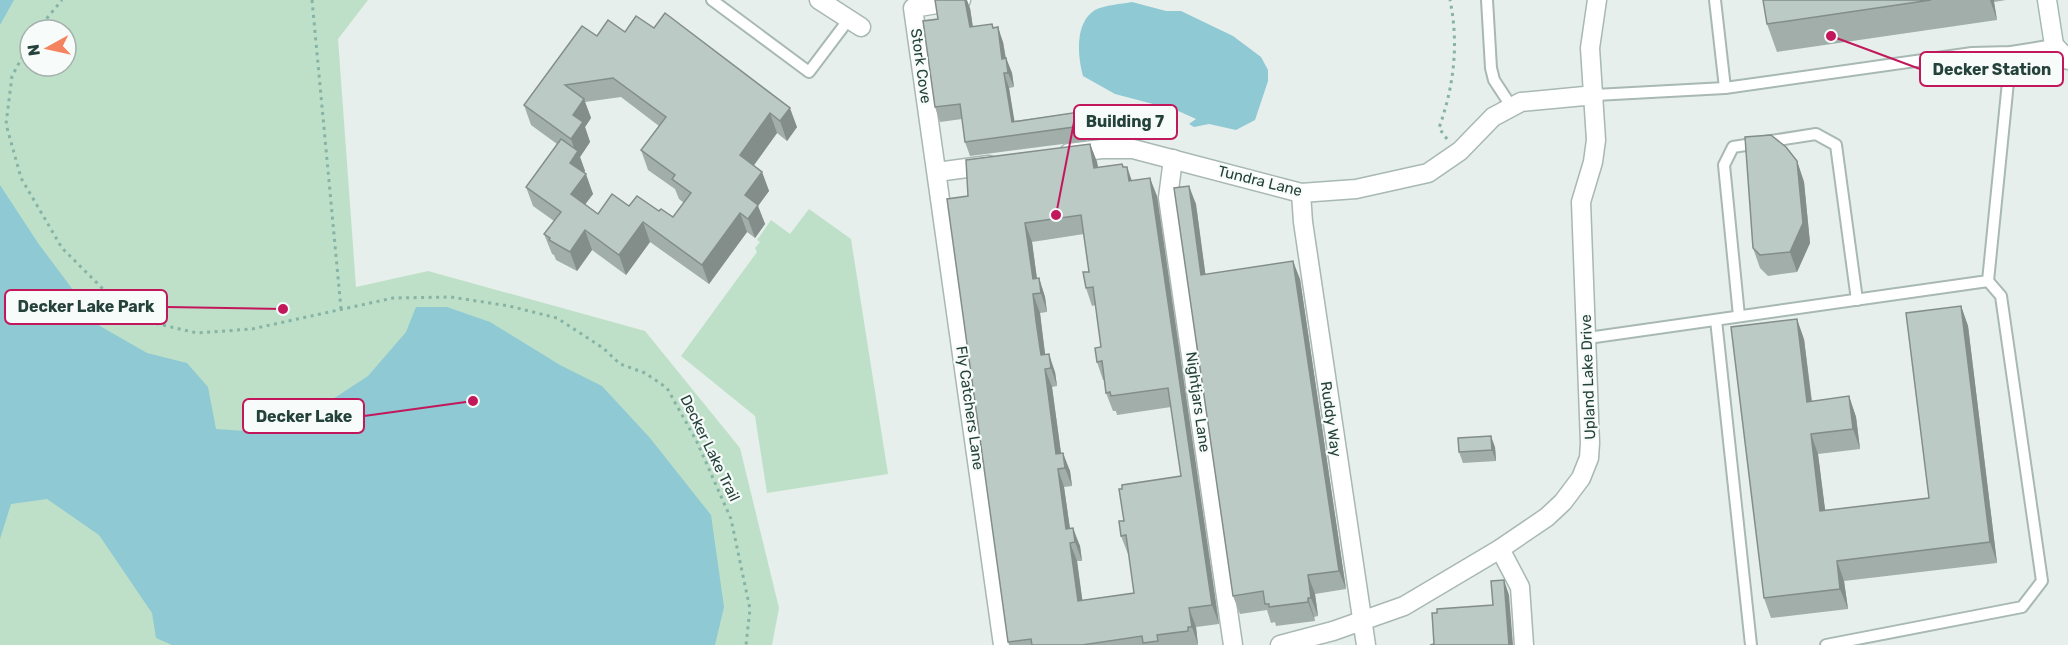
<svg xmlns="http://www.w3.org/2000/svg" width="2068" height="645" font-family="Rubik,sans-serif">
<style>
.green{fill:#bfe0c8;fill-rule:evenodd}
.water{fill:#8ec9d4}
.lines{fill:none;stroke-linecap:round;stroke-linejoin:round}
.lane-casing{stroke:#a8b8b2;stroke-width:14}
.street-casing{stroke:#a8b8b2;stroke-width:21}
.secondary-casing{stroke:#a4bbb3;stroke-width:21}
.path{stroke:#86b3a5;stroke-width:3;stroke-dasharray:3 4.5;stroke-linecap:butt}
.lane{stroke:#fff;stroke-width:10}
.street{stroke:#fff;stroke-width:18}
.secondary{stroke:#fff;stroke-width:18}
.wall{fill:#a1aea9;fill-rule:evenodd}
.shaded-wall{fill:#838d89}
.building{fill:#bbcac4;stroke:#838d89;stroke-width:1.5;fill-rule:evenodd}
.labels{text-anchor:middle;stroke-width:4.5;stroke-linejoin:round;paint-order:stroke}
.street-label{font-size:15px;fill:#24423a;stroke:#f7fbf9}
.leader{fill:none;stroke:#c2185b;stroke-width:2}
.callout-dot{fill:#c2185b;stroke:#f7fbf9;stroke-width:2}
.callout{fill:#f7fbf9;stroke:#c2185b;stroke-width:2}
.callout-label{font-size:16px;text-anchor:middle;font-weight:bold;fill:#24423a}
</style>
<rect width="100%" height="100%" fill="#e6efeb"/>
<g class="green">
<path d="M0,0H368L338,39L356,287L428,271L645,331L740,448L779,608L772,645H0ZM30,30H66V66H30Z"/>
<polygon points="809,209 851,239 888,474 767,493 755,416 681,356 757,252 755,248 760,242 757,240 771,220 790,234"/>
</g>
<g class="water">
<polygon points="0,0 14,0 0,25"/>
<path d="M1132,2L1166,11H1181L1233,36L1261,57L1268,70V81L1255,120L1236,130L1209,124L1194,127L1189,124L1196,119L1176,110L1115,94L1083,76C1078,57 1074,23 1095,10C1105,5 1121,4 1132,2Z"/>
<polygon points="0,185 38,243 100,326 147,353 187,363 208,387 216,429 259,432 307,416 368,376 406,332 416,307 447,307 490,322 560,365 602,386 650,438 711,515 724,607 715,645 172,645 156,638 152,613 99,535 47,499 11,504 0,539"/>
</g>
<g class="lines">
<g class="lane-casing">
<g id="lane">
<polyline points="712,0 809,72 849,19"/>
<polyline points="1487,0 1491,68 1494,80 1511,106"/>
<polyline points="1715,0 1725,88"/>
<polyline points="1595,95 1725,88 1972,53 2011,52 2054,45"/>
<polyline points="1739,316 1724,165 1733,147 1816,134 1836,145 1857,300"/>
<polyline points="1716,320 1751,645"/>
<polyline points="1588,338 1988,281 2011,52"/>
<polyline points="1826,645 2022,607 2042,581 2001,296 1988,281"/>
</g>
</g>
<g class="street-casing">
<g id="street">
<polyline points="819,0 861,27"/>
<polyline points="961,0 913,8 1003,645"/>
<polyline points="1069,153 1102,149 1133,149 1301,193 1356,189 1428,173 1460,151 1493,117 1521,102 1595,95"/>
<polyline points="1173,159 1168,198 1233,645"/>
<polyline points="937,172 989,165"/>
<polyline points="1301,193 1303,222 1366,645"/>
<polyline points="1500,549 1520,587 1524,645"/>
<polyline points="1280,645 1333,631 1404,606 1500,549 1547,517 1563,502 1581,478 1589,458 1590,443 1581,202 1593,162 1596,140 1590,48 1597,0"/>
</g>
</g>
<g class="secondary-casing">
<polyline id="secondary" points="2047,0 2054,45 2068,60"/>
</g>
<g class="path">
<polyline points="312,0 341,309"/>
<polyline points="37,30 62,0"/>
<polyline points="30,43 12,76 6,124 21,178 62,248 108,294 145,321 197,333 252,329 393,298 451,297 509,306 557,318 603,348 620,364 645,373 667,388 697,442 731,519 750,609 746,645"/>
<path d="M1447,139L1439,128C1454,86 1459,44 1450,0"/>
</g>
<use href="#lane" class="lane"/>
<use href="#street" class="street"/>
<use href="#secondary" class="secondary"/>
</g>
<g class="wall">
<polygon points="1763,0 2006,0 1994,2 1997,20 1777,52 1767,24"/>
<polygon points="970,8 973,27 994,28 1003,42 1006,58 1012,73 1014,87 1009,88 1014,121 1079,112 1084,127 1086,141 970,156 965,142 962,119 940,122 935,107 938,19"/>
<path d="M654,28L797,127L787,141L777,133L753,166L762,172L769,191L758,206L765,224L755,238L747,232L709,284L650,242L626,275L592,250L577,271L556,260L554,255L552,254L544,234L554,221L533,206L526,187L557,144L531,125L524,105L597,36ZM621,97L659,126L641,150L648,170L675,189L679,199L684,203L673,217L659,211L629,206L598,214L585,204L593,194L584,173L585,171L580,157L590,142L585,127L591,118L585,102Z"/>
<path d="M1090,144L1097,162L1098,167L1122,164L1124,167H1127L1132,181L1157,196L1219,624L1196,627L1198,645H1009L1008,642L968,196ZM1084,234L1089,272L1086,288L1092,306L1096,305L1101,347L1097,362L1103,380H1104L1106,393L1113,411H1116L1117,415L1171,407L1181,476L1124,521L1121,536L1128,554H1129L1134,593L1082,600L1077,561H1082L1080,546L1070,529L1064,487L1072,486L1070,471L1061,453L1052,387L1057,386L1055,372L1045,354L1043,340L1040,313L1047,312L1045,297L1039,278L1037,279L1032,242Z"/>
<polygon points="1797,161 1804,182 1810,243 1797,272 1768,276 1760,268 1753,248"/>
<polygon points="1196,204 1205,274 1300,279 1346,589 1315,594 1318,616 1314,617 1315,621 1276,626 1275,622 1271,623 1267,610 1240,614 1233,596"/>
<polygon points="1961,306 1968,326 1997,563 1844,581 1848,609 1771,618 1764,598 1804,339 1812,401 1849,396 1856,417 1860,449 1818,454 1825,511 1929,498"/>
<polygon points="1495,447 1496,461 1463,463 1459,452"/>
</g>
<g class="shaded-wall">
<polygon points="965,0 967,0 970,8 975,42 970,27"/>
<polygon points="1990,0 1994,0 1994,2 1997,20"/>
<polygon points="998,27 1003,42 1008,74 1002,59"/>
<polygon points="1006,58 1012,73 1014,87 1008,73"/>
<polygon points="1004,73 1009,88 1017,136 1012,122"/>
<polygon points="584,99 591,118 585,127 590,142 580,157 585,171 577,182 570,163 576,153 571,139 573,115"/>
<polygon points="790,108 797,127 787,141 780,121"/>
<polygon points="1079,112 1084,127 1086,141 1081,126"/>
<polygon points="770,113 777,133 747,175 740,155"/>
<polygon points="1090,144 1097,162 1101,186 1094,168"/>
<polygon points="1797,161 1804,182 1810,243 1797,272 1790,252"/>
<polygon points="1122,164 1129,181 1127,167 1133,185 1136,199"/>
<polygon points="762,172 769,191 758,206 765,224 755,238 748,219 745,195"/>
<polygon points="586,174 593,194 578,214 571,194"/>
<polygon points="1150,178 1157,196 1219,624 1212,605"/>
<polygon points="1189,186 1196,204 1208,293 1201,275"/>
<polygon points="740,213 747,232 709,284 702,265"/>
<polygon points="643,222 650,242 626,275 619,255"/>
<polygon points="1025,223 1032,242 1039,294 1033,279"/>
<polygon points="585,230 592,250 577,271 570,252"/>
<polygon points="1293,261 1300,279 1346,589 1339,571"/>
<polygon points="1039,278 1045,297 1047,312 1041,293"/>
<polygon points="1033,294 1040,313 1047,369 1041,355"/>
<polygon points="1961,306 1968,326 1997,563 1990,542"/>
<polygon points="1797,319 1804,339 1814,422 1807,402"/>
<polygon points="1049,354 1055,372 1057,386 1051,368"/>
<polygon points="1045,369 1052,387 1063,468 1056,454"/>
<polygon points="1849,396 1856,417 1860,449 1853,429"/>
<polygon points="1811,434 1818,454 1828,532 1820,511"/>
<polygon points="1491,436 1495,447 1496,461 1492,450"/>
<polygon points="1063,453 1070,471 1072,486 1065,468"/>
<polygon points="1058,469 1064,487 1072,543 1066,529"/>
<polygon points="1073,528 1080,546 1082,561 1075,542"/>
<polygon points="1070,543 1077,561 1085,619 1078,601"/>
<polygon points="1837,561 1844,581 1848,609 1840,589"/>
<polygon points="1308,575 1315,594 1318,616 1311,598"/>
<polygon points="1504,580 1509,595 1513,645 1509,645"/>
<polygon points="1308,598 1314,617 1315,621 1308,602"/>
<polygon points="1189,608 1196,627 1198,645 1192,627"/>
</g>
<g class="building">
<polygon points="935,0 965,0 970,27 992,24 993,28 998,27 1002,59 1006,58 1008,73 1004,73 1012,122 1079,112 1081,126 965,142 960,104 935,107 923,21 938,19"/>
<polygon points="1763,0 1931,0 1767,24"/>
<polygon points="665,13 790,108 780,121 770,113 740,155 762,172 745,195 758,205 748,219 740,213 702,265 643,222 619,255 585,230 570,252 549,240 550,238 544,234 561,212 526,187 561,139 578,151 570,163 586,174 571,194 598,214 612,194 629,206 637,196 659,211 661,209 673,217 691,193 672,179 675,175 641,150 666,117 613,78 565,85 584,99 573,115 583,122 571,139 524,105 582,26 597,36 608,20 625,32 636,16 654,28"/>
<polygon points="1771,135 1786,147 1797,161 1803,223 1790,252 1760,255 1753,248 1745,137"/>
<path d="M1090,144L1094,168L1122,164L1123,167H1127L1129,181L1150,178L1212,605L1189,608L1192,627H1188V631L1157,635L1158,641L1143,643L1142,636L1082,645H1032L1031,639L1008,642L947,199L968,196L966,160ZM1081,215L1089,272H1083L1086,288L1093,287L1101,347L1095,348L1097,362L1102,361L1106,393L1110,392L1111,396L1168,388L1181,476L1122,485V489H1119L1124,521H1119L1121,536L1126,535L1134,593L1078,601L1070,543L1075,542L1073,528L1066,529L1058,469L1065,468L1063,453L1056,454L1045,369L1051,368L1049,354L1041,355L1036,321L1033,294L1041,293L1039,278L1033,279L1025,223Z"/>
<polygon points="1189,186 1201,275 1293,261 1339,571 1308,575 1311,598 1308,598 1308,602 1269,607 1269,604 1265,604 1263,591 1233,596 1174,188"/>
<polygon points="1961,306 1990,542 1837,561 1840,589 1764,598 1731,327 1797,319 1807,402 1849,396 1853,429 1811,434 1820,511 1929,498 1906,313"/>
<polygon points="1491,436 1492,450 1459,452 1458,438"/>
<polygon points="1504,580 1509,645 1430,645 1434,644 1432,613 1437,613 1437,609 1493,605 1491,581"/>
</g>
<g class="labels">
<g class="street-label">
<text transform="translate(921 66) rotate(82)" y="5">Stork Cove</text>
<text transform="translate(1260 181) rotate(14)" y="5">Tundra Lane</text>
<text transform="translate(1588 377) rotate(-92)" y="5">Upland Lake Drive</text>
<text transform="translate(1198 402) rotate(82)" y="5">Nightjars Lane</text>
<text transform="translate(970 408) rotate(82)" y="5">Fly Catchers Lane</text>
<text transform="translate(1331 419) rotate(82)" y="5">Ruddy Way</text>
<text transform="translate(710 448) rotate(64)" y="5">Decker Lake Trail</text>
</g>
</g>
<path class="leader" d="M1831 36L1920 69M1056 215L1074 122M283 309L167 307M473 401L364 416"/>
<g class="callout-dot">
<circle cx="1831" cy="36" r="6"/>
<circle cx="1056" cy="215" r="6"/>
<circle cx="283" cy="309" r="6"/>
<circle cx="473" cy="401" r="6"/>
</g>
<g class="callout">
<rect x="1920" y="52" width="143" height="34" rx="6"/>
<rect x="1074" y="105" width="103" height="34" rx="6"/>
<rect x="5" y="290" width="162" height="34" rx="6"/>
<rect x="243" y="399" width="121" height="34" rx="6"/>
</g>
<g class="callout-label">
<text x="1992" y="75">Decker Station</text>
<text x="1125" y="127">Building 7</text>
<text x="86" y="312">Decker Lake Park</text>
<text x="304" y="422">Decker Lake</text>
</g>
<g transform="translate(48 48) rotate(262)"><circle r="28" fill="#f7fbf9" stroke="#a3b1ad" stroke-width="1.5"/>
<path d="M0-4.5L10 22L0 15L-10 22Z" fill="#f4845f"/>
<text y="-9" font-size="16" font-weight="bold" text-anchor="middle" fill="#24423a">N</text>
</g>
</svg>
